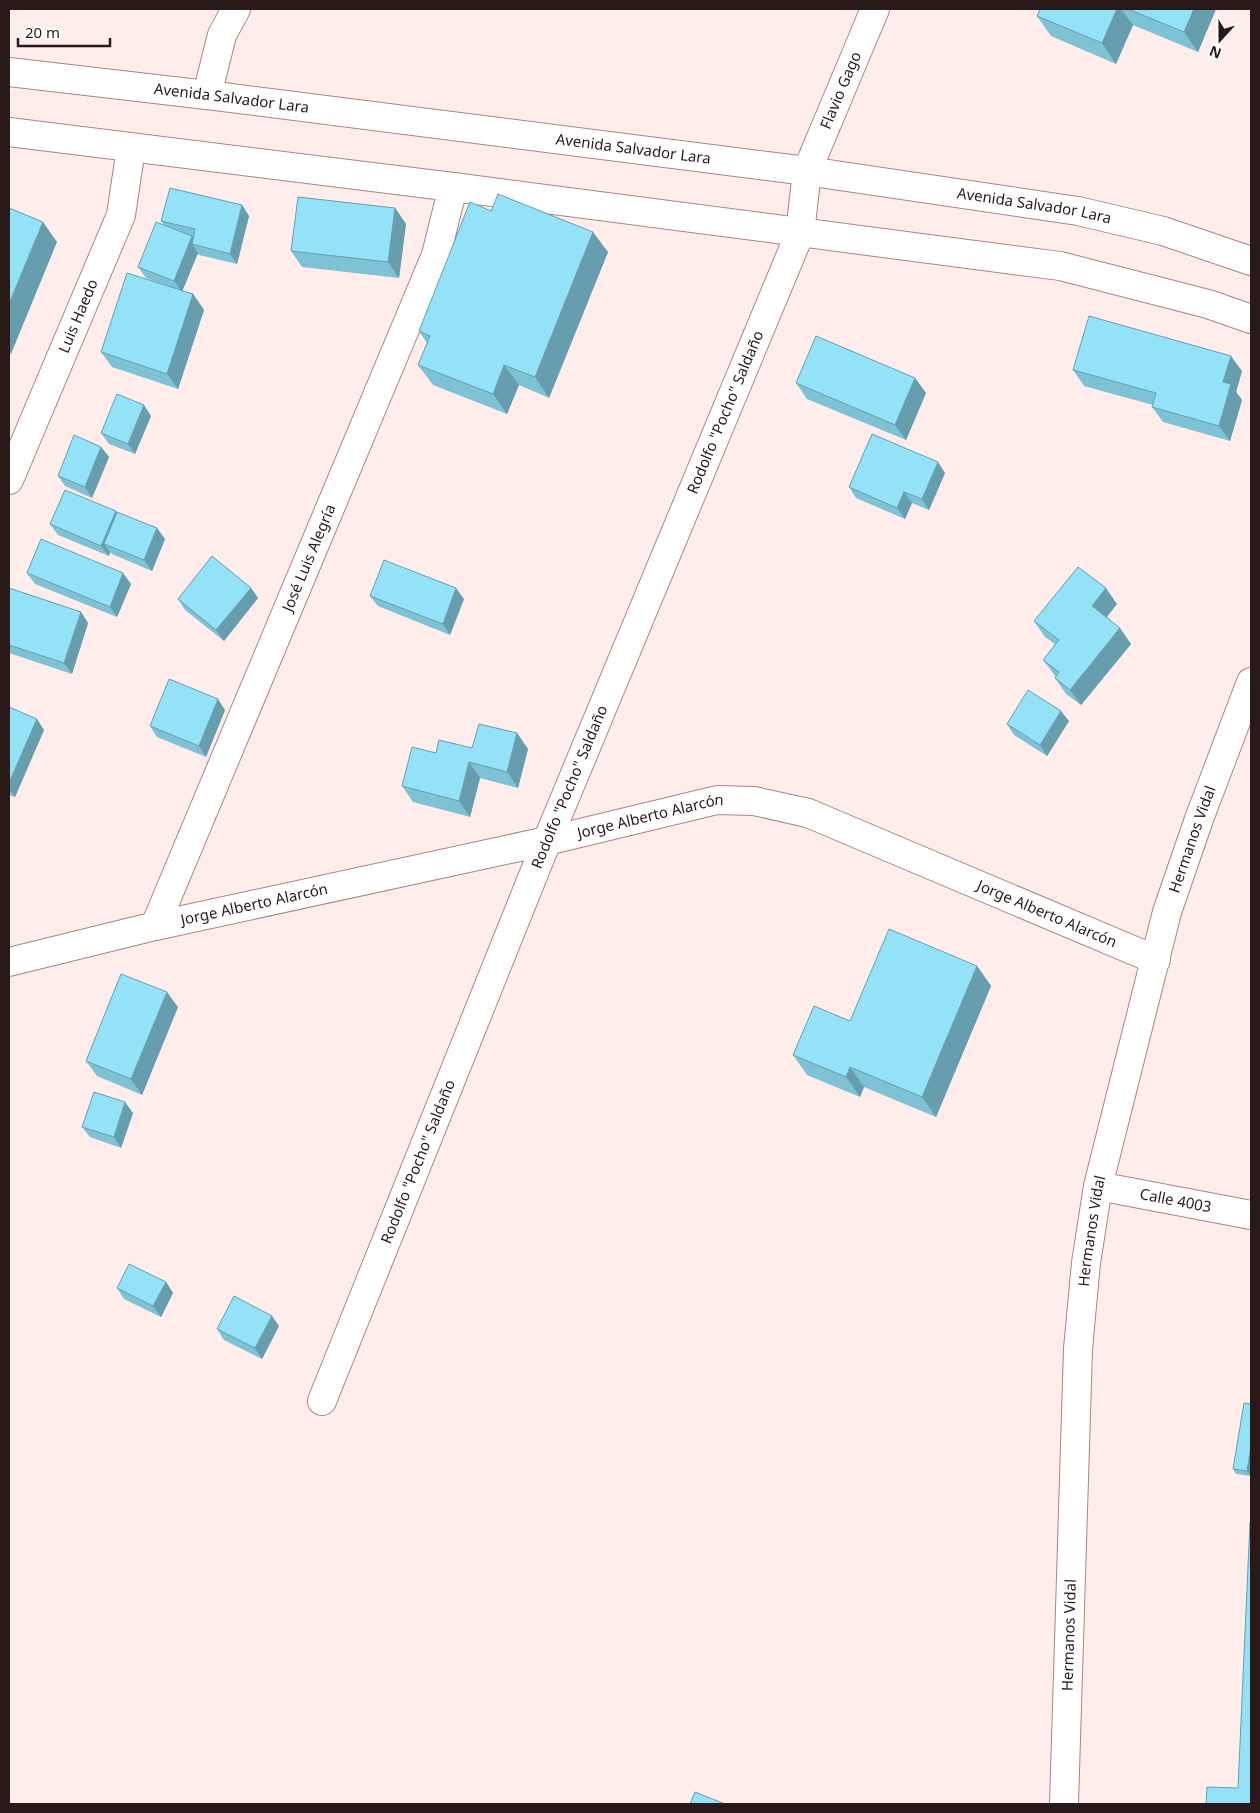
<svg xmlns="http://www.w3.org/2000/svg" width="1260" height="1813" font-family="'Noto Sans',sans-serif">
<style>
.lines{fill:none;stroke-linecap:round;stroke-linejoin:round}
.minor-casing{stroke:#ab8482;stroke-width:30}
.minor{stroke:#fff;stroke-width:28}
.wall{fill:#7ec2d5}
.shaded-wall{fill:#679eae}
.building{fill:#93e2f8;stroke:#679eae}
.labels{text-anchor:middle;stroke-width:4;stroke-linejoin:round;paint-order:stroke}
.street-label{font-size:15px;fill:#291a19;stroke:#fff}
</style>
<rect width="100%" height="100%" fill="#ffedeb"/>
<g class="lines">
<g class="minor-casing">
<g id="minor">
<path id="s1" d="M9,72L207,95L807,171L1078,211L1163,231L1251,261"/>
<polyline points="207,95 222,35 236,9"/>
<polyline points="9,132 453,187 1060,266 1208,304 1251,319"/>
<path id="s2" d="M9,480L121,215L131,148"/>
<path id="s3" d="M155,926L436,255L453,187"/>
<path id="s4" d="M9,962L155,926L547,841L717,800L754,801L808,813L1156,960"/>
<path id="s5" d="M1098,1186L1251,1215"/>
<path id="s6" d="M322,1401L547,841L800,233L807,171L875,9"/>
<path id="s7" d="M1064,1804L1078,1349L1086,1263L1098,1186L1167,912L1199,819L1251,682"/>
</g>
</g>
<use href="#minor" class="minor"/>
</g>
<g class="wall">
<polygon points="1040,9 1216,9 1198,52 1133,25 1116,64 1051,36 1037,16"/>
<polygon points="242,205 249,216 237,264 199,255 198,253 182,291 193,294 204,310 178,389 112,367 101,352 162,284 146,278 138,267 164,225 161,221"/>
<polygon points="395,208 406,224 399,278 302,267 291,251"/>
<polygon points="491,211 608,252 549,398 519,385 507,414 433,385 418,365 427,343 419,331"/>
<polygon points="1073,370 1242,371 1236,392 1242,400 1230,441 1163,422 1152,407 1153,405 1084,386"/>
<polygon points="915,378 926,393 906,440 807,399 796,383"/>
<polygon points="151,416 135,454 109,444 101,433"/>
<polygon points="101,447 109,457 92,498 65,486 58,476"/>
<polygon points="945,473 929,510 912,503 905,519 856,498 849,487"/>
<polygon points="117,513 165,539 152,571 112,554 110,552 109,556 58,535 50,524"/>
<polygon points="27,573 131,584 117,617 35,584"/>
<polygon points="9,588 81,612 88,623 72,674 9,653"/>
<polygon points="251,588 258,598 224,641 185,610 178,599"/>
<polygon points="370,596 464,599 450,635 378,606"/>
<polygon points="1117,604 1107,617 1131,644 1081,705 1066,694 1055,678 1056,677 1043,660 1055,644 1045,637 1034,621"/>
<polygon points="9,707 44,730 15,797 9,795"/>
<polygon points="225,710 206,757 157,737 150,726"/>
<polygon points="1069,721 1047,756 1014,735 1007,724"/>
<polygon points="517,733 528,749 518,788 480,778 470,817 413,802 402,786 436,753 472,748"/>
<polygon points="977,966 991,986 936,1117 864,1087 860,1097 807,1075 793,1055 850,1021"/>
<polygon points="178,1007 142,1095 97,1076 86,1061"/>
<polygon points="133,1113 121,1148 90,1137 82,1127"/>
<polygon points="166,1282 173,1293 161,1317 124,1299 117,1288"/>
<polygon points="279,1326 262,1359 224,1340 217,1329"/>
<polygon points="1251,1404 1251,1476 1236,1474 1233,1469"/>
</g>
<g class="shaded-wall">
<polygon points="1117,9 1121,9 1133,25 1116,64 1102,43"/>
<polygon points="1194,9 1216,9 1198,52 1184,32"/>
<polygon points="242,205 249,216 237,264 230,254"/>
<polygon points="395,208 406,224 399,278 388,262"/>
<polygon points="43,222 57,242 11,354 9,352 9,304"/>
<polygon points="593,232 608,252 549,398 535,377"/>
<polygon points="192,236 199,246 192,244 198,253 182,292 174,281"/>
<polygon points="193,294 204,310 178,389 167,374"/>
<polygon points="1231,356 1242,371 1236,392 1242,400 1230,441 1219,426 1223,382"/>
<polygon points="504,365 519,385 507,414 493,394"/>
<polygon points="915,378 926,393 906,440 895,425"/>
<polygon points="144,405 151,416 135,454 128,444"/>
<polygon points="101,447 109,457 92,498 85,487"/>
<polygon points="938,462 945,473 929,510 922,499"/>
<polygon points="904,492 912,503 905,519 897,508"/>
<polygon points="116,511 123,522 104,544 110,552 109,556 101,546"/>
<polygon points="157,528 165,539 152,571 144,560"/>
<polygon points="123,573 131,584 117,617 110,607"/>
<polygon points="251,588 258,598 224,641 216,630"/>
<polygon points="456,588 464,599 450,635 443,624"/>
<polygon points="1106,588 1117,604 1103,621 1092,606"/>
<polygon points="81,612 88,623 72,674 64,663"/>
<polygon points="1120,628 1131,644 1081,705 1070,690"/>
<polygon points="218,699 225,710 206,757 199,746"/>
<polygon points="1061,711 1069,721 1047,756 1040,745"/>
<polygon points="37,719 44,730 15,797 9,789 9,783"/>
<polygon points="517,733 528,749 518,788 507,772"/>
<polygon points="469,762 480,778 470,817 459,801"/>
<polygon points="977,966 991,986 936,1117 922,1097"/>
<polygon points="167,992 178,1007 142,1095 131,1079"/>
<polygon points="850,1067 864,1087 860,1097 846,1077"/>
<polygon points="125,1102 133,1113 121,1148 114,1137"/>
<polygon points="166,1282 173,1293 161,1317 153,1306"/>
<polygon points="272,1316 279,1326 262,1359 255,1348"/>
<polygon points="1251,1446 1251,1476 1247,1471"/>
</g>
<g class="building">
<polygon points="1040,9 1117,9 1102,43 1037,16"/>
<polygon points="1128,9 1194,9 1184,32"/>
<polygon points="170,188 242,205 230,254 192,244 195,229 161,221"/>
<polygon points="498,194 593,232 535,377 504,365 493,394 418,365 430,336 419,331 470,202 491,211"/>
<polygon points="298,197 395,208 388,262 291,251"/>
<polygon points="9,208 43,222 9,304"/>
<polygon points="156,222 192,236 174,281 138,267"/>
<polygon points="127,273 193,294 167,374 101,352"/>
<polygon points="1089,316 1231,356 1223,382 1231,384 1219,426 1152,407 1156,393 1073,370"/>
<polygon points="816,336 915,378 895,425 796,383"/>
<polygon points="117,394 144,405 128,444 101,433"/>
<polygon points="872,434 938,462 922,499 904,492 897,508 849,487"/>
<polygon points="74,435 101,447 85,487 58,476"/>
<polygon points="65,490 116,511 101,546 50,524"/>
<polygon points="117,512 157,528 144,560 104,544"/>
<polygon points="41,539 123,573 110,607 27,573"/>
<polygon points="212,556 251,588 216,630 178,599"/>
<polygon points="384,560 456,588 443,624 370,596"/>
<polygon points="1078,567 1106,588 1092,606 1120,628 1070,690 1055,678 1059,672 1043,660 1059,640 1034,621"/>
<polygon points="9,588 81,612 64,663 9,645"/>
<polygon points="169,679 218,699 199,746 150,726"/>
<polygon points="1028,690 1061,711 1040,745 1007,724"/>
<polygon points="9,707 37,719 9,783"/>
<polygon points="479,724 517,733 507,772 469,762 459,801 402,786 412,747 436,753 439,740 472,748"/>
<polygon points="889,929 977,966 922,1097 850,1067 846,1077 793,1055 814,1006 850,1021"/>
<polygon points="121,974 167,992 131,1079 86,1061"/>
<polygon points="94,1092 125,1102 114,1137 82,1127"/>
<polygon points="129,1264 166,1282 153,1306 117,1288"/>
<polygon points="234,1296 272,1316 255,1348 217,1329"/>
<polygon points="1244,1403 1251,1404 1251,1446 1247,1471 1233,1469"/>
<polygon points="1250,1522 1251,1522 1251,1804 1206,1804 1207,1787 1238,1788"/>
<polygon points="695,1792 725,1804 690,1804"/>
</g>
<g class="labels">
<g class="street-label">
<text dy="5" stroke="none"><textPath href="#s6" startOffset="1412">Flavio Gago</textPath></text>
<text dy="5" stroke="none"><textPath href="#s1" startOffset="224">Avenida Salvador Lara</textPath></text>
<text dy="5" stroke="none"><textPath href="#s1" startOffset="629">Avenida Salvador Lara</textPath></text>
<text dy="5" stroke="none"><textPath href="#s1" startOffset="1034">Avenida Salvador Lara</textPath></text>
<text dy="5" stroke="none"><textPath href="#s2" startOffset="178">Luis Haedo</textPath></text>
<text dy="5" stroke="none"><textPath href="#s6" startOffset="1068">Rodolfo "Pocho" Saldaño</textPath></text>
<text dy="5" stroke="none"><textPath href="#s3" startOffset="399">José Luis Alegría</textPath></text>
<text dy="5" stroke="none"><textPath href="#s6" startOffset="662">Rodolfo "Pocho" Saldaño</textPath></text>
<text dy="5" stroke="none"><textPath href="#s4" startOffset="658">Jorge Alberto Alarcón</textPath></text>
<text dy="5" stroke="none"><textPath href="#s7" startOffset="979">Hermanos Vidal</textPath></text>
<text dy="5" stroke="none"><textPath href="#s4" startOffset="252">Jorge Alberto Alarcón</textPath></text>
<text dy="5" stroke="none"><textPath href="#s4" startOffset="1078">Jorge Alberto Alarcón</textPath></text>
<text dy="5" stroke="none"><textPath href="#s6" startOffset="258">Rodolfo "Pocho" Saldaño</textPath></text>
<text dy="5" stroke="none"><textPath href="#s5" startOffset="79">Calle 4003</textPath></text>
<text dy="5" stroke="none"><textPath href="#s7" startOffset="574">Hermanos Vidal</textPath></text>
<text dy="5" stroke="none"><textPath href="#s7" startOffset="169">Hermanos Vidal</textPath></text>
</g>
</g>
<rect width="1260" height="1813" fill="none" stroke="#291a19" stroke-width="20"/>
<g transform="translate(1220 40) rotate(201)" stroke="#ffffff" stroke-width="4" paint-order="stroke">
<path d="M0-4L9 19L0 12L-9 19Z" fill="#291a19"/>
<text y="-8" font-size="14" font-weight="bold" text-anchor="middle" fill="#291a19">N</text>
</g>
<path d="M18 38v8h92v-8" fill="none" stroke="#291a19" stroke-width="2.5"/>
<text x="25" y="38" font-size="15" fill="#291a19" stroke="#ffffff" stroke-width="4" paint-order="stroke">20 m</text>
</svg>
